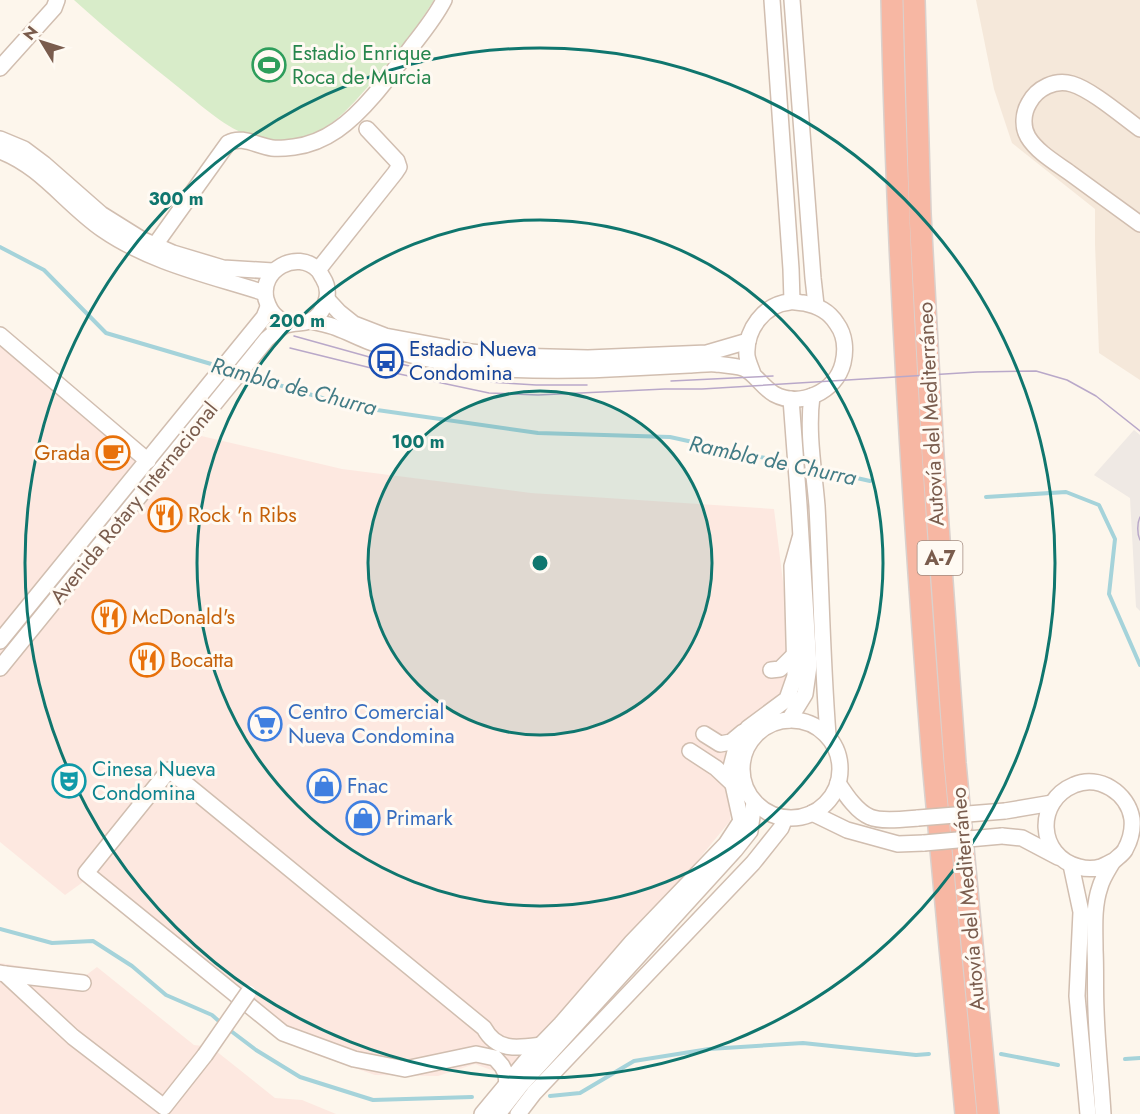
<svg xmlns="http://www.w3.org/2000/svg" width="1140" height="1114" font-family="Jost,sans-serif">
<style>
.residential{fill:#f5e8da}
.commercial{fill:#fde8e0}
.industrial{fill:#efe9e4}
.park{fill:#d8ecc9}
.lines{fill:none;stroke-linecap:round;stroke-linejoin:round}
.stream{stroke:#a5d3da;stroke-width:4}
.minor-casing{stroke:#d1beb0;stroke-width:18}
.highway-casing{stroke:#dad1cd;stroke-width:24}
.minor{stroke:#fff;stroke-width:15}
.highway{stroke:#f7b7a3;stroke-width:21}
.tram{stroke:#b9a8c9;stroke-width:1.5}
.minor-bridge-casing{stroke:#d1beb0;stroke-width:18;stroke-linecap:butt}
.minor-bridge{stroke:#fff;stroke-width:15}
.ring{fill:none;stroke:#0f766e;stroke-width:3}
.labels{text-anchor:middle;stroke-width:6;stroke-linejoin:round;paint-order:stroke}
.shield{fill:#fffaf3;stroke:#a28b7f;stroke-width:1.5}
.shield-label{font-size:20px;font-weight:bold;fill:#7a5c4d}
.leisure-label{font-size:21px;fill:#27864d;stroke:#fffaf3;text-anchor:start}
.transit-label{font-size:21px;fill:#164399;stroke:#fffaf3;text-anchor:start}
.street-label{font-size:21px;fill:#7a5c4d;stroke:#fffaf3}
.food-label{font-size:21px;fill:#c56008;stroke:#fffaf3;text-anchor:start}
.shop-label{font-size:21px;fill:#366cbe;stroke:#fffaf3;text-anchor:start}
.culture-label{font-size:21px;fill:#0d838f;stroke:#fffaf3;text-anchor:start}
.water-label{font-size:22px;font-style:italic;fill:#437c86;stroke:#fffaf3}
.centre{fill:#0f766e;stroke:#fffaf3;stroke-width:3}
.ring-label{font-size:18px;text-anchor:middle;font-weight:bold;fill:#0f766e;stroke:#fffaf3;stroke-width:6;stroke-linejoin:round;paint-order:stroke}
</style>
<rect width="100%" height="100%" fill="#fdf6ec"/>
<polygon class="residential" points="976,0 1140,0 1140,380 1099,353 1095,244 1095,209 1012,143 994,89"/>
<g class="commercial">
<polygon points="0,327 146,450 163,427 342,469 531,493 774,509 797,695 785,709 749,743 733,784 730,821 676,887 515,1066 494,1071 475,1064 438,1076 375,1075 314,1054 276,1037 83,882 65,895 0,842"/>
<polygon points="0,963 85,976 97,967 194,1045 211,1047 275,1098 302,1100 336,1114 0,1114"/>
</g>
<polygon class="industrial" points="1134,430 1140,435 1140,611 1136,607 1130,498 1094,475"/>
<path class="park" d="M74,0H434C414,32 390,62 365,90C352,105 338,120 321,130C300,142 274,143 251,136C227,129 202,106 183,91C146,61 109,32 74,0Z"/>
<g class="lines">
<g class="stream">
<polyline points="0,247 44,270 106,333 218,366"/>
<polyline points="245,375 349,406 538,433 670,437 792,464"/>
<polyline points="817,469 870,481"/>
<polyline points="986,497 1066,492 1099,505 1115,539 1109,594 1140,665"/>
<polyline points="0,929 52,943 93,941 132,966 166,995 212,1015 221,1023"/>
<polyline points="227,1028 256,1050 300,1077 373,1100 472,1097"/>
<polyline points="1001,1054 1058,1065"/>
<polyline points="1125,1059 1140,1058"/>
<polyline points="550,1096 580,1093 634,1061 709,1049 803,1043 916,1055 929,1054"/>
</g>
<g class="minor-casing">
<g id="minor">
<polyline points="772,0 791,269 792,301"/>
<polyline points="792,0 813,278 816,305"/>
<polyline points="0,68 54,8 57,0"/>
<path d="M1140,129C1122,116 1092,90 1072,84C1055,79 1037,88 1029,103C1023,113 1022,127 1028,137C1037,152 1056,163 1070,173C1093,190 1117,207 1140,224"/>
<polyline points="0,139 24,149 44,164 101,214 141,239 173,253 223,268 273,271"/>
<path d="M0,151C41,166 67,205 102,229C151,263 209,275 265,293"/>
<path d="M155,245L228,143C242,135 257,146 272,148C279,149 287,148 294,147C310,145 324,139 337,130C365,111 392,73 413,45C424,31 436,16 444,0"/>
<polyline points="318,270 395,173 399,167 397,161 367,129"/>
<polyline points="327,299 339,312 354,324 385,336 471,352 511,356 588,358 707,353 748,341"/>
<path d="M311,321C319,323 328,324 337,328C348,332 359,338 370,342C405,355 448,365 485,368C533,371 582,371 630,368C650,367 670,366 689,365C698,365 708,363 716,364C725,365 736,366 743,368C754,372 762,387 774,394C800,408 836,392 843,363C846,350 845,335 837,324C829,311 818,306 804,303C799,303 795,301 790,302C764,304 745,330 747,356C748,362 751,368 753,374"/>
<polyline points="0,335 148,461"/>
<path d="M812,396C807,432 814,470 817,506C821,582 822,659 828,735"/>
<polyline points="0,641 264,317 268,307"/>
<path d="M0,668L267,339C273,334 279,328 286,325C299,321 310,326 320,313C328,302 330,289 323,278C321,275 320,272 318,270C297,249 259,270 266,299C268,306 272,314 278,318C282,321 287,322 291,324"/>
<polyline points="771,670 780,669 794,655"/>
<polyline points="789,720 805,694 809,666 799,505 791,399"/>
<circle cx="791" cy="769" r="49"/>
<polyline points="704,734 720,744 731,742 743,732"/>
<polyline points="690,751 716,768 733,784"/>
<path d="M838,783C846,795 857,812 870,817C881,822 905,819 918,818"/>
<polyline points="1005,811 1052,803"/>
<polyline points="812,813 847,830 898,844 924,843"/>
<polyline points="1002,836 1022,838 1058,857"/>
<polyline points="1071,865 1081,912 1077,996 1088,1114"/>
<polyline points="0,973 5,974 73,1037 164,1107 205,1055"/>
<polyline points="5,974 83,983"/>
<path d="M507,1085L506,1074L502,1066L495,1058L476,1054L405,1069L354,1059L283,1033L86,873L169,770L484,1028C497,1052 518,1048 541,1045"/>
<polyline points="482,1114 531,1055 561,1024 632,942 726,844 741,821 730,771 737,744 748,728 787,699 795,676 792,566 800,538"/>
<polyline points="498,1114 520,1086 735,850 750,831 754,802"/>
<polyline points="518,1114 534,1093 753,863 781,828 785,818"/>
<path d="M1103,1114C1101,1079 1097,1044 1096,1010C1095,990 1096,970 1095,950C1095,930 1093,907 1100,887C1102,879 1108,870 1112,863C1116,858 1122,855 1125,850C1130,841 1133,829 1132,819C1128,793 1099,774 1074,785C1035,801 1037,856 1079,867C1086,869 1094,869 1101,867C1105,865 1110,863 1113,861"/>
</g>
</g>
<g class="highway-casing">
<g id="highway">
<path d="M892,0C897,254 913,509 933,762C943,879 955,997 966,1114"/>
<polyline points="914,0 920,214 933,455 955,763 988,1114"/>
</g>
</g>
<use href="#minor" class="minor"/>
<use href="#highway" class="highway"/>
<g class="tram">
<polyline points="294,336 373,358 455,376 489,382 536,385 587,385"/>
<polyline points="290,348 371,368 489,393 538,395 665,389 702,389 977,372 1036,371 1067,380 1096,396 1140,431"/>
<polyline points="671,381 773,376"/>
<path d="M1140,517C1137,523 1137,534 1140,540"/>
</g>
<g class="minor-bridge-casing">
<g id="minor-bridge">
<polyline points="918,818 1005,811"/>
<polyline points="924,843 1002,836"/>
<polyline points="205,1055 248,993"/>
</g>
</g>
<use href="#minor-bridge" class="minor-bridge"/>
</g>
<circle cx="540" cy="563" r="172" fill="#0f766e" fill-opacity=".12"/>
<g class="ring">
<circle cx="540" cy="563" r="172"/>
<circle cx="540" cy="563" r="343"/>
<circle cx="540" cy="563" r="515"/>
</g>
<defs>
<g id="stadium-ring" transform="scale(1.725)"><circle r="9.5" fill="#fffaf3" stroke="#2e9e5b" stroke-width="1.5"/><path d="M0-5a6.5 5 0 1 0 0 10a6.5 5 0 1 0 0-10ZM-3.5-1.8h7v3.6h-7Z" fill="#2e9e5b"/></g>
<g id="bus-ring" transform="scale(1.725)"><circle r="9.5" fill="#fffaf3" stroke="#1a4fb4" stroke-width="1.5"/><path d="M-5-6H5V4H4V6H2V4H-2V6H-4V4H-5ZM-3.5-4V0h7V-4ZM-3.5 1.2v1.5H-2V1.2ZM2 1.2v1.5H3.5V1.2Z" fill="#1a4fb4"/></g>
<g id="cafe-ring" transform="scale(1.725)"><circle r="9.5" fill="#fffaf3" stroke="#e8710a" stroke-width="1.5"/><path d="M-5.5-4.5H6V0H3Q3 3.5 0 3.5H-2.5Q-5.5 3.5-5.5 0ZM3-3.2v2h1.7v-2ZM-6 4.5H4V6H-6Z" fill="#e8710a"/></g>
<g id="restaurant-ring" transform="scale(1.725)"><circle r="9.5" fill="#fffaf3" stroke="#e8710a" stroke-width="1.5"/><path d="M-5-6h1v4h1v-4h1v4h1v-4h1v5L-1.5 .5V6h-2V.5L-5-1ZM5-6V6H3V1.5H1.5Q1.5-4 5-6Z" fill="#e8710a"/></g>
<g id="supermarket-ring" transform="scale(1.725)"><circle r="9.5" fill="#fffaf3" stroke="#3f7fe0" stroke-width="1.5"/><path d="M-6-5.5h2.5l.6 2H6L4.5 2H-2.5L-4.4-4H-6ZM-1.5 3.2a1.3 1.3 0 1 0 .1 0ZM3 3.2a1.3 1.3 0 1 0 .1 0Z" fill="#3f7fe0"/></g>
<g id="theatre-ring" transform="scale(1.725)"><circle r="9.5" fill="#fffaf3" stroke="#0f9aa8" stroke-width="1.5"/><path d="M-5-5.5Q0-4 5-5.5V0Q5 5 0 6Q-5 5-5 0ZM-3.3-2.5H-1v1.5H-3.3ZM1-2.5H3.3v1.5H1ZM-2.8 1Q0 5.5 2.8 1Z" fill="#0f9aa8"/></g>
<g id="shop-ring" transform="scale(1.725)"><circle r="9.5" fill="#fffaf3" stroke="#3f7fe0" stroke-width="1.5"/><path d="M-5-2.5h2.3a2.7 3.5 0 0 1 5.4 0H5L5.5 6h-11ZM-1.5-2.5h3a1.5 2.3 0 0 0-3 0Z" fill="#3f7fe0"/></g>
</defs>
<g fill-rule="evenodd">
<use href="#stadium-ring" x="269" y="65"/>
<use href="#bus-ring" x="386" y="361"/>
<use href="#cafe-ring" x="113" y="453"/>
<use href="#restaurant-ring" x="165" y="515"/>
<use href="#restaurant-ring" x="109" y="617"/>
<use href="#restaurant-ring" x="147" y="660"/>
<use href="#supermarket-ring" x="265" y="724"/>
<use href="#theatre-ring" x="69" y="781"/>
<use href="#shop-ring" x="324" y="786"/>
<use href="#shop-ring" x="363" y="818"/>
</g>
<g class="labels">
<rect class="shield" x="917.5" y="541" width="45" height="34" rx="4.5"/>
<g class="shield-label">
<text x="940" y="565">A-7</text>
</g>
<g class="leisure-label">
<text x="292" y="60">Estadio Enrique<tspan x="292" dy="24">Roca de Murcia</tspan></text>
</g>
<g class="transit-label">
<text x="409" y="356">Estadio Nueva<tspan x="409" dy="24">Condomina</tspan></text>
</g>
<g class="street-label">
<text transform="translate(931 414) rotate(-93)" y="7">Autovía del Mediterráneo</text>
<text transform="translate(134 503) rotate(-51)" y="7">Avenida Rotary Internacional</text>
<text transform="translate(968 899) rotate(-95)" y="7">Autovía del Mediterráneo</text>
</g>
<g class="food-label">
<text x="90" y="460" text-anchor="end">Grada</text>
<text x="188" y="522">Rock 'n Ribs</text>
<text x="132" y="624">McDonald's</text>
<text x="170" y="667">Bocatta</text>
</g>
<g class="shop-label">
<text x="288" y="719">Centro Comercial<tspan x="288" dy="24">Nueva Condomina</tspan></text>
<text x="347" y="793">Fnac</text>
<text x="386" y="825">Primark</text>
</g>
<g class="culture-label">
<text x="92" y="776">Cinesa Nueva<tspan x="92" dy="24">Condomina</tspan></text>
</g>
<g class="water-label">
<text transform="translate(294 386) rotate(15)" y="8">Rambla de Churra</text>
<text transform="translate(773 460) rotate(12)" y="8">Rambla de Churra</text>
</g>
</g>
<circle cx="540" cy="563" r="9" class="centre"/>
<g class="ring-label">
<text x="176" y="205">300 m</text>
<text x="297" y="327">200 m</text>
<text x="418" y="448">100 m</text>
</g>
<g transform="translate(42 42) rotate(308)" stroke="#fffaf3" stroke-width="4.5" paint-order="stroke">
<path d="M0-4.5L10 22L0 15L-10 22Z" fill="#7a5c4d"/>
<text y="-9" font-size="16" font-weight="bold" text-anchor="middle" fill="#7a5c4d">N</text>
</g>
</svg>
